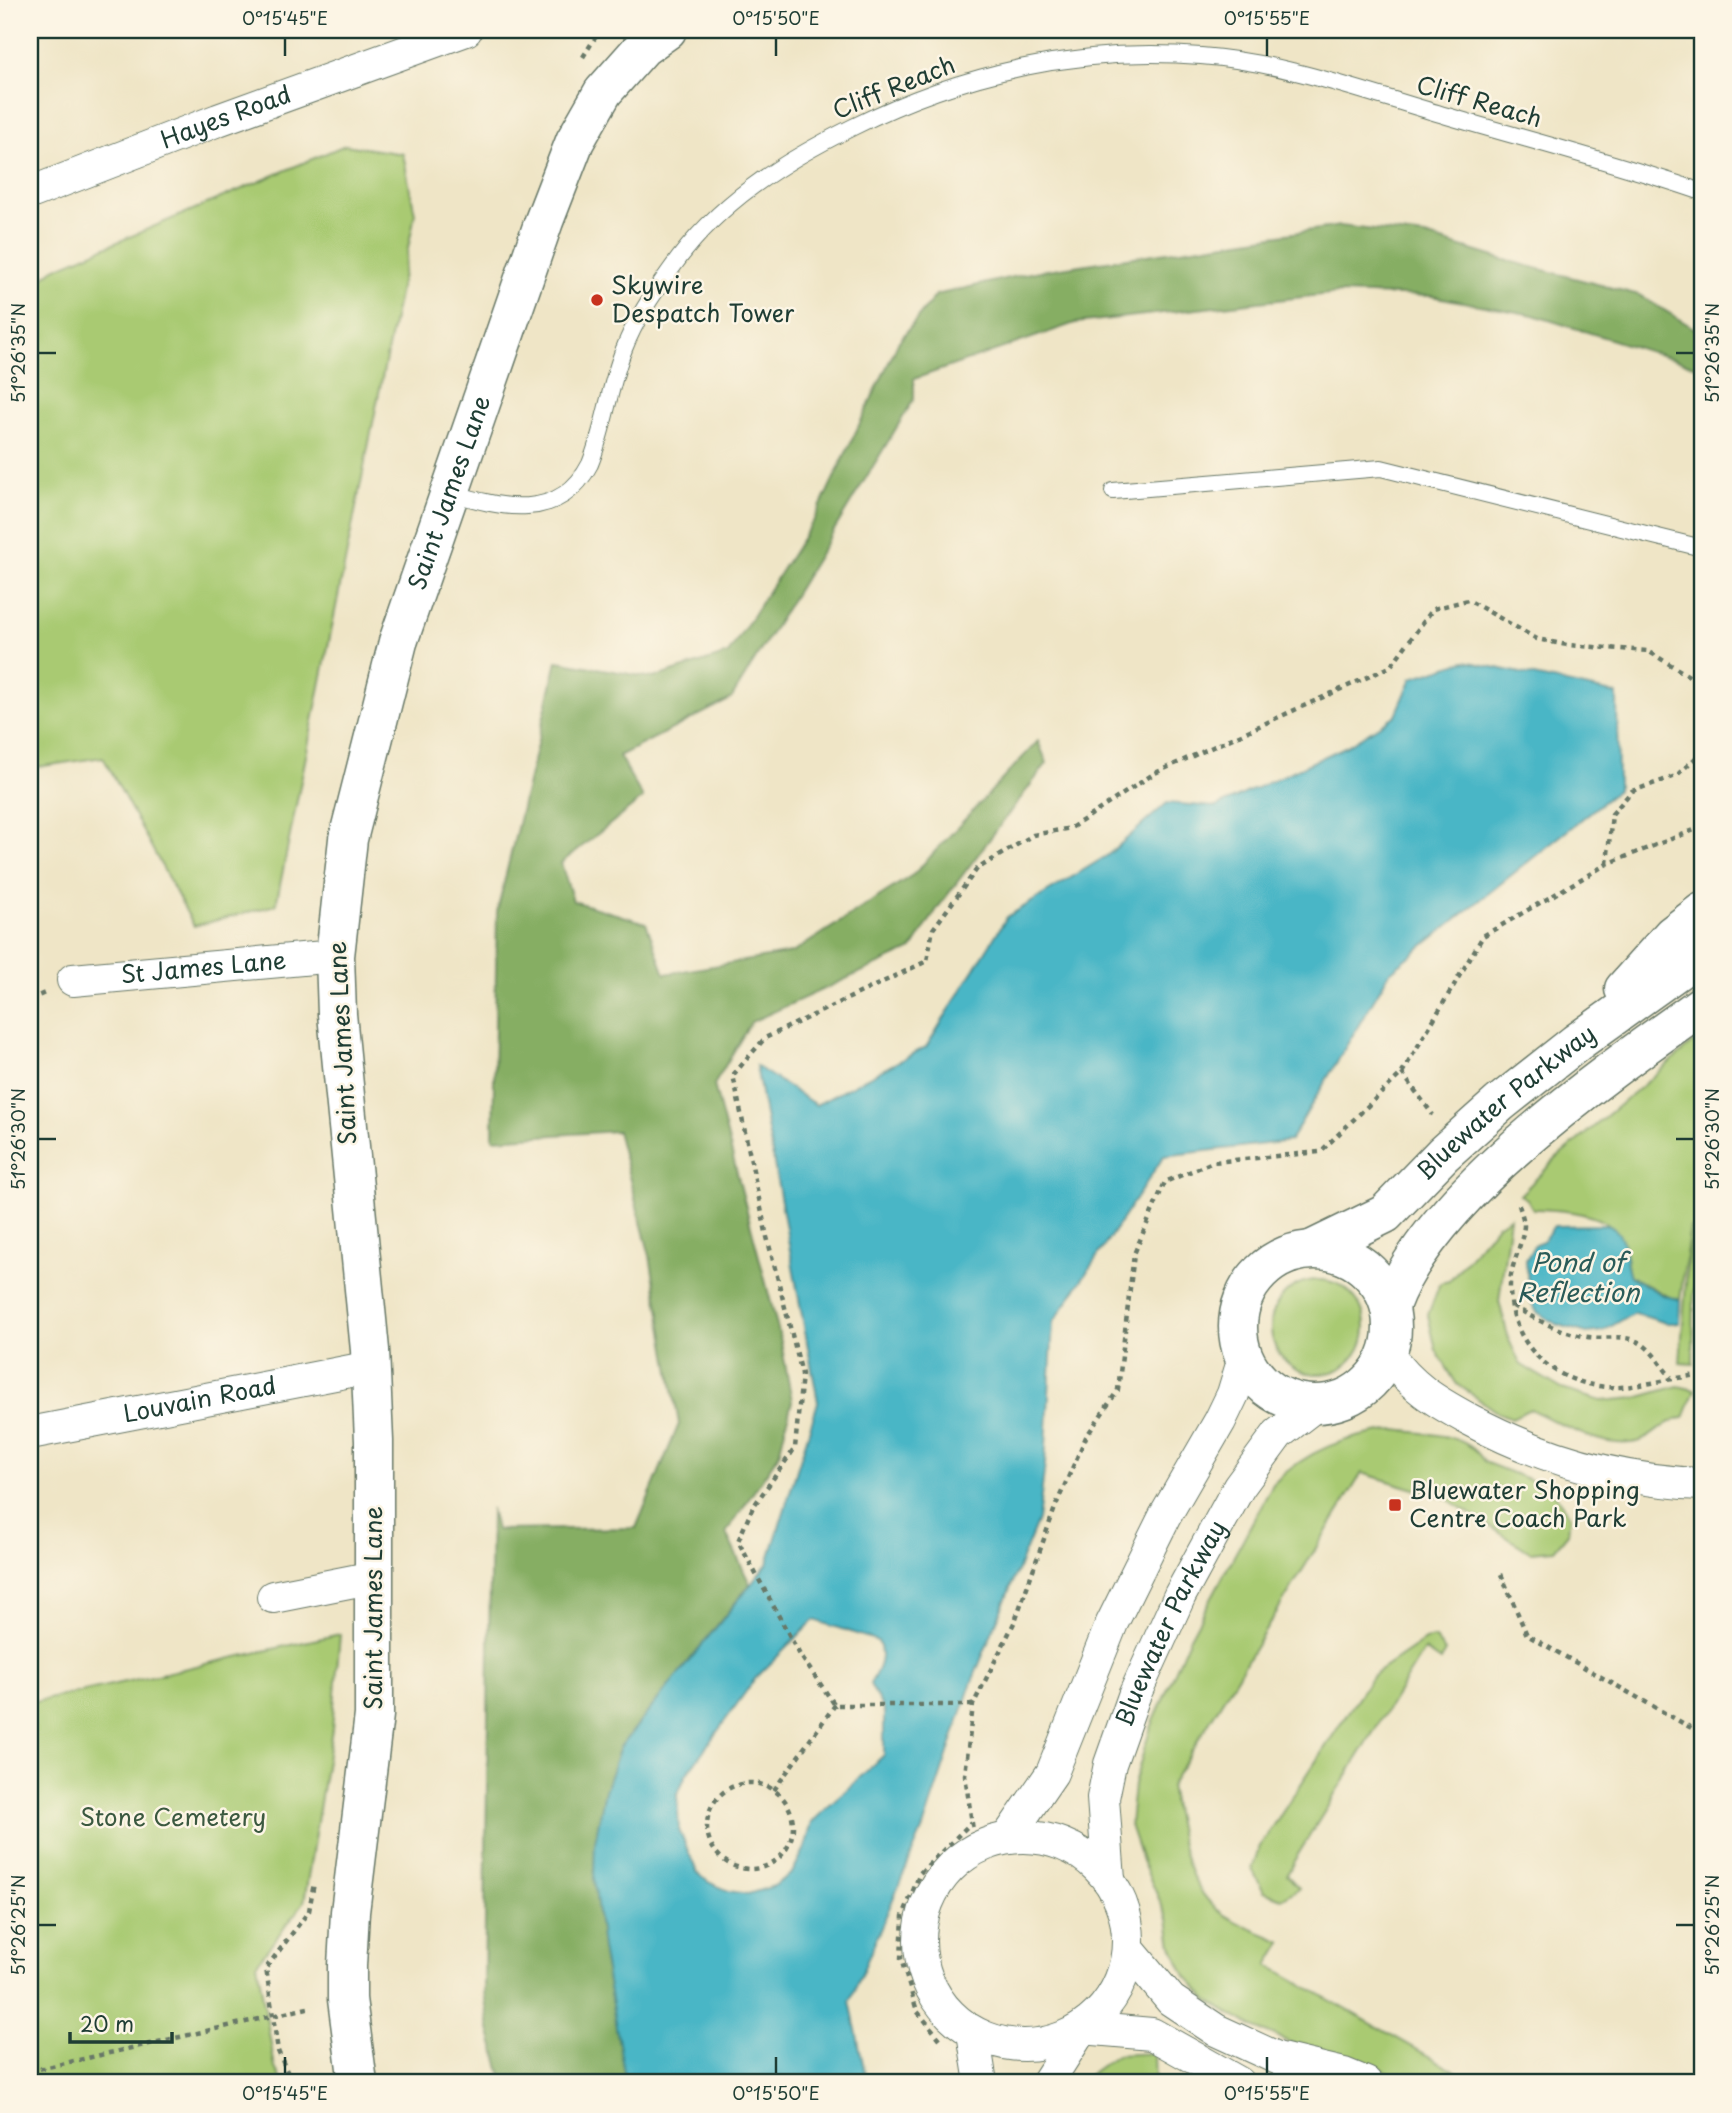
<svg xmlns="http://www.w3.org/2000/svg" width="1732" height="2113" font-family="'Playpen Sans',sans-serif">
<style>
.green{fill:#a9ca72;stroke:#648453;stroke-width:2}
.forest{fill:#86ae64;stroke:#52764c;stroke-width:2}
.water{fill:#4ab6c6;stroke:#347a7d;stroke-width:2;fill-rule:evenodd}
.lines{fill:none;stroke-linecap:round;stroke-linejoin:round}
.service-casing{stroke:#687867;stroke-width:18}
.minor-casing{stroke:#687867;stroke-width:34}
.tertiary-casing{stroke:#687867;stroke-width:41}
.path{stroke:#687867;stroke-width:4.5;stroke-dasharray:5 5;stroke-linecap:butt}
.service{stroke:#fff;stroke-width:16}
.minor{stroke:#fff;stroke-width:32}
.tertiary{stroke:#fff;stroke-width:38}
.ticks{fill:none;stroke:#1f3d34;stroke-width:2.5}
.poi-dot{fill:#c8321e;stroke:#fcf5e5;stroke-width:2.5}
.labels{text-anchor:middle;stroke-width:5;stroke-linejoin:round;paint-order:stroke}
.street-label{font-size:24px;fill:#1f3d34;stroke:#fcf5e5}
.poi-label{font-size:24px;fill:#1f3d34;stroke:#fcf5e5;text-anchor:start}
.park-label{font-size:24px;fill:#3b5940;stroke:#fcf5e5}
.water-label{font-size:26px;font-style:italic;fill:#2a5b58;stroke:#fcf5e5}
.neatline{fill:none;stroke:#1f3d34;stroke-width:2.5}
.ticks-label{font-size:18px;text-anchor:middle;fill:#1f3d34}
</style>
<rect width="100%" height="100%" fill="#fcf5e5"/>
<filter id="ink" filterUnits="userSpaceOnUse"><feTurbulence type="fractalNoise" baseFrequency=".0143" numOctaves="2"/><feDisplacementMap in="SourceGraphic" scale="14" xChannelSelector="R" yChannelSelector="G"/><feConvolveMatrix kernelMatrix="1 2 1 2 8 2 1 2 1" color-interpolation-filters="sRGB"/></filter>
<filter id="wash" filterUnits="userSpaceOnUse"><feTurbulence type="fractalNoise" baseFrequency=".00686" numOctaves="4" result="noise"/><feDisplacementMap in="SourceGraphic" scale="28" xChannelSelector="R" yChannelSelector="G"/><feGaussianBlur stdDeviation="1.57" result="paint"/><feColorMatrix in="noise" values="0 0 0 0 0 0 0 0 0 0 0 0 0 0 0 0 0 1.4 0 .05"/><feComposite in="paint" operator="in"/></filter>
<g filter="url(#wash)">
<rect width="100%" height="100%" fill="#efe5c6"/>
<g class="green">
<polygon points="345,145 403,154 415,214 276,905 194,926 103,757 30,768 30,288 54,269"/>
<path d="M1702,1035V1218L1694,1295L1693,1364L1680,1363L1690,1226L1680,1300L1673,1299L1630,1276C1625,1264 1628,1251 1621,1239C1607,1211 1560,1210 1533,1209L1527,1199L1520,1195L1557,1158Z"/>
<path d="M1510,1217L1499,1301L1509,1340L1520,1364L1562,1389L1601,1401L1636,1398L1678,1386L1695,1390L1684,1418C1665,1418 1655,1438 1637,1442C1602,1450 1560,1423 1530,1409L1512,1418L1498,1413L1456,1383L1436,1350L1428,1315L1440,1283L1449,1281L1497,1225Z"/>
<circle cx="1318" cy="1327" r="47"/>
<path d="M1395,1430C1426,1434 1468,1432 1484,1462L1533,1481L1555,1494L1570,1517L1568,1533L1554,1550L1530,1552L1447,1499L1362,1473L1170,1786C1179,1830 1183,1886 1223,1914C1241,1926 1262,1933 1282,1942L1268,1965L1476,2083H1406L1381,2068L1303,2048L1251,2026L1209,2001L1186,1976L1172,1946L1168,1919L1142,1861L1130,1825L1134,1784L1150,1730L1189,1639L1273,1484C1308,1449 1347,1436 1395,1430Z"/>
<polygon points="340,1634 332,1729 304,1902 257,1963 275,2068 283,2083 30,2083 30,1703"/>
<polygon points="1434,1638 1445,1651 1440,1661 1424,1650 1294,1861 1287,1875 1299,1888 1282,1899 1264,1892 1252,1869 1259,1848 1372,1676 1425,1640"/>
<polygon points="1154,2053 1155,2083 1077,2083 1116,2055"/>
</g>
<polygon class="forest" points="1340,226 1425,236 1501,259 1639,295 1702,333 1702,368 1533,315 1431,296 1338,293 1075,323 914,379 914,399 731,699 619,756 643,798 561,863 573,901 646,923 665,974 792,953 914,874 1038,741 1047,763 937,909 912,949 751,1022 714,1085 780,1337 792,1401 779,1454 726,1533 750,1584 620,1747 605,1791 595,1842 594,1878 602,1948 626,2083 504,2083 489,2029 484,1991 491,1508 496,1530 636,1528 679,1424 650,1256 617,1131 493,1139 497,912 557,661 653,678 728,654 814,520 899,341 936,295 1034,272"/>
<g class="water">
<path d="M1465,661L1617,694L1618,790L1390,972L1290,1141L1164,1156L1053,1323L1045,1464L1038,1520L971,1684L923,1828L850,2001L867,2083H626L602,1948L594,1878L595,1842L605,1791L620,1747L768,1563L818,1402L756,1066L816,1105L926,1047L1007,917L1108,855L1167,803L1216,807L1347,746L1396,715L1412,678ZM814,1620L878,1641C885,1657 879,1669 870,1684L884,1711V1755L812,1822L805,1848L792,1873L774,1886L748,1894L729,1891L708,1882L697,1872L679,1830L677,1795L686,1775L755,1679Z"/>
<path d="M1607,1225C1629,1232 1623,1260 1630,1276L1663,1295L1680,1300L1679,1323H1666L1634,1313L1603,1331L1587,1333L1556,1324L1537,1312L1529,1299L1526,1260L1535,1244L1543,1241L1554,1226Z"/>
</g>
</g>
<g filter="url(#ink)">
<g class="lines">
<g class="service-casing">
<g id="service">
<polyline points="1113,491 1381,468 1702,548"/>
<path d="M449,492C500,508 560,523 590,464C605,427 609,386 624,349C635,320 653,294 671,269C717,203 782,162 853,127C961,73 1080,46 1201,56C1284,62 1367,93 1447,116C1532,141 1618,163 1702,192"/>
</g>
</g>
<g class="minor-casing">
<g id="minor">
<path id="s1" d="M30,193L218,120L466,30"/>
<path id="s2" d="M73,980L335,956"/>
<path d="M1388,1354C1411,1387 1435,1401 1470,1420C1543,1459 1619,1481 1702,1484"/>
<path id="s3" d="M30,1433L371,1367"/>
<polyline points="273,1597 374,1577"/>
<circle cx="1024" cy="1941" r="104"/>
<polyline points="1008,1837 1052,1773 1112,1623 1165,1516 1220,1421 1233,1394 1244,1358"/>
<path id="s4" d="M1109,1880L1103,1798L1110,1764L1134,1696L1180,1595L1239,1487L1278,1434L1317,1404"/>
<polyline points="1129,1950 1171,2000 1216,2030 1277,2058 1344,2074 1366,2083"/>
<polyline points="973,2032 981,2083"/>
<polyline points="1047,2083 1082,2028 1152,2034 1239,2083"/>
</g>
</g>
<g class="tertiary-casing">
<g id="tertiary">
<polyline points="1624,989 1672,935 1702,912"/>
<path id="s5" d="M1313,1249L1385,1214L1443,1154L1500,1103L1576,1043L1702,953"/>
<circle cx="1315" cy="1327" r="77"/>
<path d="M1390,1306C1430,1195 1606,1073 1702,1005"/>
<path id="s6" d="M358,2083L347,1999V1966L350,1912L374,1715V1441L370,1350L337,1014L335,956L348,839L398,642L544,221L575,141L603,92L643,47L667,30"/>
</g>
</g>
<g class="path">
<polyline points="583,57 600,30"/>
<polyline points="1607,864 1612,814 1632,791 1676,776 1702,752"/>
<polyline points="30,999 45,993"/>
<polyline points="1402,1073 1433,1115"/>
<path d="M1519,1205C1521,1212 1524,1220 1524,1226C1522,1248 1509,1266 1510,1289C1511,1345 1552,1382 1606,1387C1638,1389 1670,1377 1702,1375"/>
<path d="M1513,1306C1535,1319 1557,1331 1583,1336C1603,1341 1624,1332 1642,1344C1654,1352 1661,1366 1671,1377"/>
<polyline points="1501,1574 1527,1635 1702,1734"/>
<polyline points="973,1705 835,1705 800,1655 738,1541 753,1507 795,1448 802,1374 767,1237 733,1075 765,1038 927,961 933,929 977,869 1033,835 1071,828 1155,773 1390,667 1433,609 1468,600 1537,639 1567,645 1648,651 1702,684"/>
<circle cx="750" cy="1826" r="43"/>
<polyline points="774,1790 835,1705"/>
<polyline points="974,1837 965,1775 973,1705 1015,1621 1056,1505 1086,1437 1118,1390 1134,1254 1165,1182 1213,1162 1320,1152 1402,1073 1483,936 1607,864 1702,827"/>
<polyline points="940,2039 917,2011 901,1959 903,1916 920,1873 972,1822"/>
<polyline points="30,2071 312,2007"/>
<polyline points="292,2083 278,2051 266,1968 309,1911 314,1883"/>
</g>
<use href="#service" class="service"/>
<use href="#minor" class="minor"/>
<use href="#tertiary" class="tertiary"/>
</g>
</g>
<path class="ticks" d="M285,38V56M776,38V56M1267,38V56M38,353H56M1676,353H1694M38,1139H56M1676,1139H1694M38,1925H56M1676,1925H1694M285,2057V2074M776,2057V2074M1267,2057V2074"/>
<g class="poi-dot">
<circle cx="597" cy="300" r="7"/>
<rect x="1388" y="1498" width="14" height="14" rx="3.5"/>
</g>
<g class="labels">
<g class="street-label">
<text transform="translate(894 88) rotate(-22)" y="8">Cliff Reach</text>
<text transform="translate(1479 102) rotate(16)" y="8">Cliff Reach</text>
<text dy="8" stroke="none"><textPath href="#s1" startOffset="210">Hayes Road</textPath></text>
<text dy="8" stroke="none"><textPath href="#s6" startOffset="1610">Saint James Lane</textPath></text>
<text dy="8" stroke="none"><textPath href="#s2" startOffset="131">St James Lane</textPath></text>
<text transform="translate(343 1043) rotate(-93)" y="8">Saint James Lane</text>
<text dy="8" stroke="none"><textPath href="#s5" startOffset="245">Bluewater Parkway</textPath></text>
<text dy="8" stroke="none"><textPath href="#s3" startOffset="173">Louvain Road</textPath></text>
<text transform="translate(374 1608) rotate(-90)" y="8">Saint James Lane</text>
<text dy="8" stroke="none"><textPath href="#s4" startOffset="270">Bluewater Parkway</textPath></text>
</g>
<g class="poi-label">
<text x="611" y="294">Skywire<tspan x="611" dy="28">Despatch Tower</tspan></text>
<text x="1409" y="1499">Bluewater Shopping<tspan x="1409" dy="28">Centre Coach Park</tspan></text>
</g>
<g class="park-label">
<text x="173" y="1826">Stone Cemetery</text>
</g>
<g class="water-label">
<text x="1578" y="1272">Pond of<tspan x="1578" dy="30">Reflection</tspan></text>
</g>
</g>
<rect width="1732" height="2113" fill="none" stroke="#fcf5e5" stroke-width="77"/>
<path d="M70 2032v10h102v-10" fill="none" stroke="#1f3d34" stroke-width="3.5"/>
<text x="80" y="2032" font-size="21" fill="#1f3d34" stroke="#fcf5e5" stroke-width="5" paint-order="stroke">20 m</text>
<rect x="38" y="38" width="1656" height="2036" class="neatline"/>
<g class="ticks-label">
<text x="285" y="25">0°15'45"E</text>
<text x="776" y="25">0°15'50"E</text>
<text x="1267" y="25">0°15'55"E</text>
<text transform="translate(19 353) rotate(-90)" y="6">51°26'35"N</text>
<text transform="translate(1713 353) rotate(-90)" y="6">51°26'35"N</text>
<text transform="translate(19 1139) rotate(-90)" y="6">51°26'30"N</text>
<text transform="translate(1713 1139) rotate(-90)" y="6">51°26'30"N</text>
<text transform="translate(19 1925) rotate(-90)" y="6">51°26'25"N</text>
<text transform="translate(1713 1925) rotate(-90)" y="6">51°26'25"N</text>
<text x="285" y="2100">0°15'45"E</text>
<text x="776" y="2100">0°15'50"E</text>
<text x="1267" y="2100">0°15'55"E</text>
</g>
</svg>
